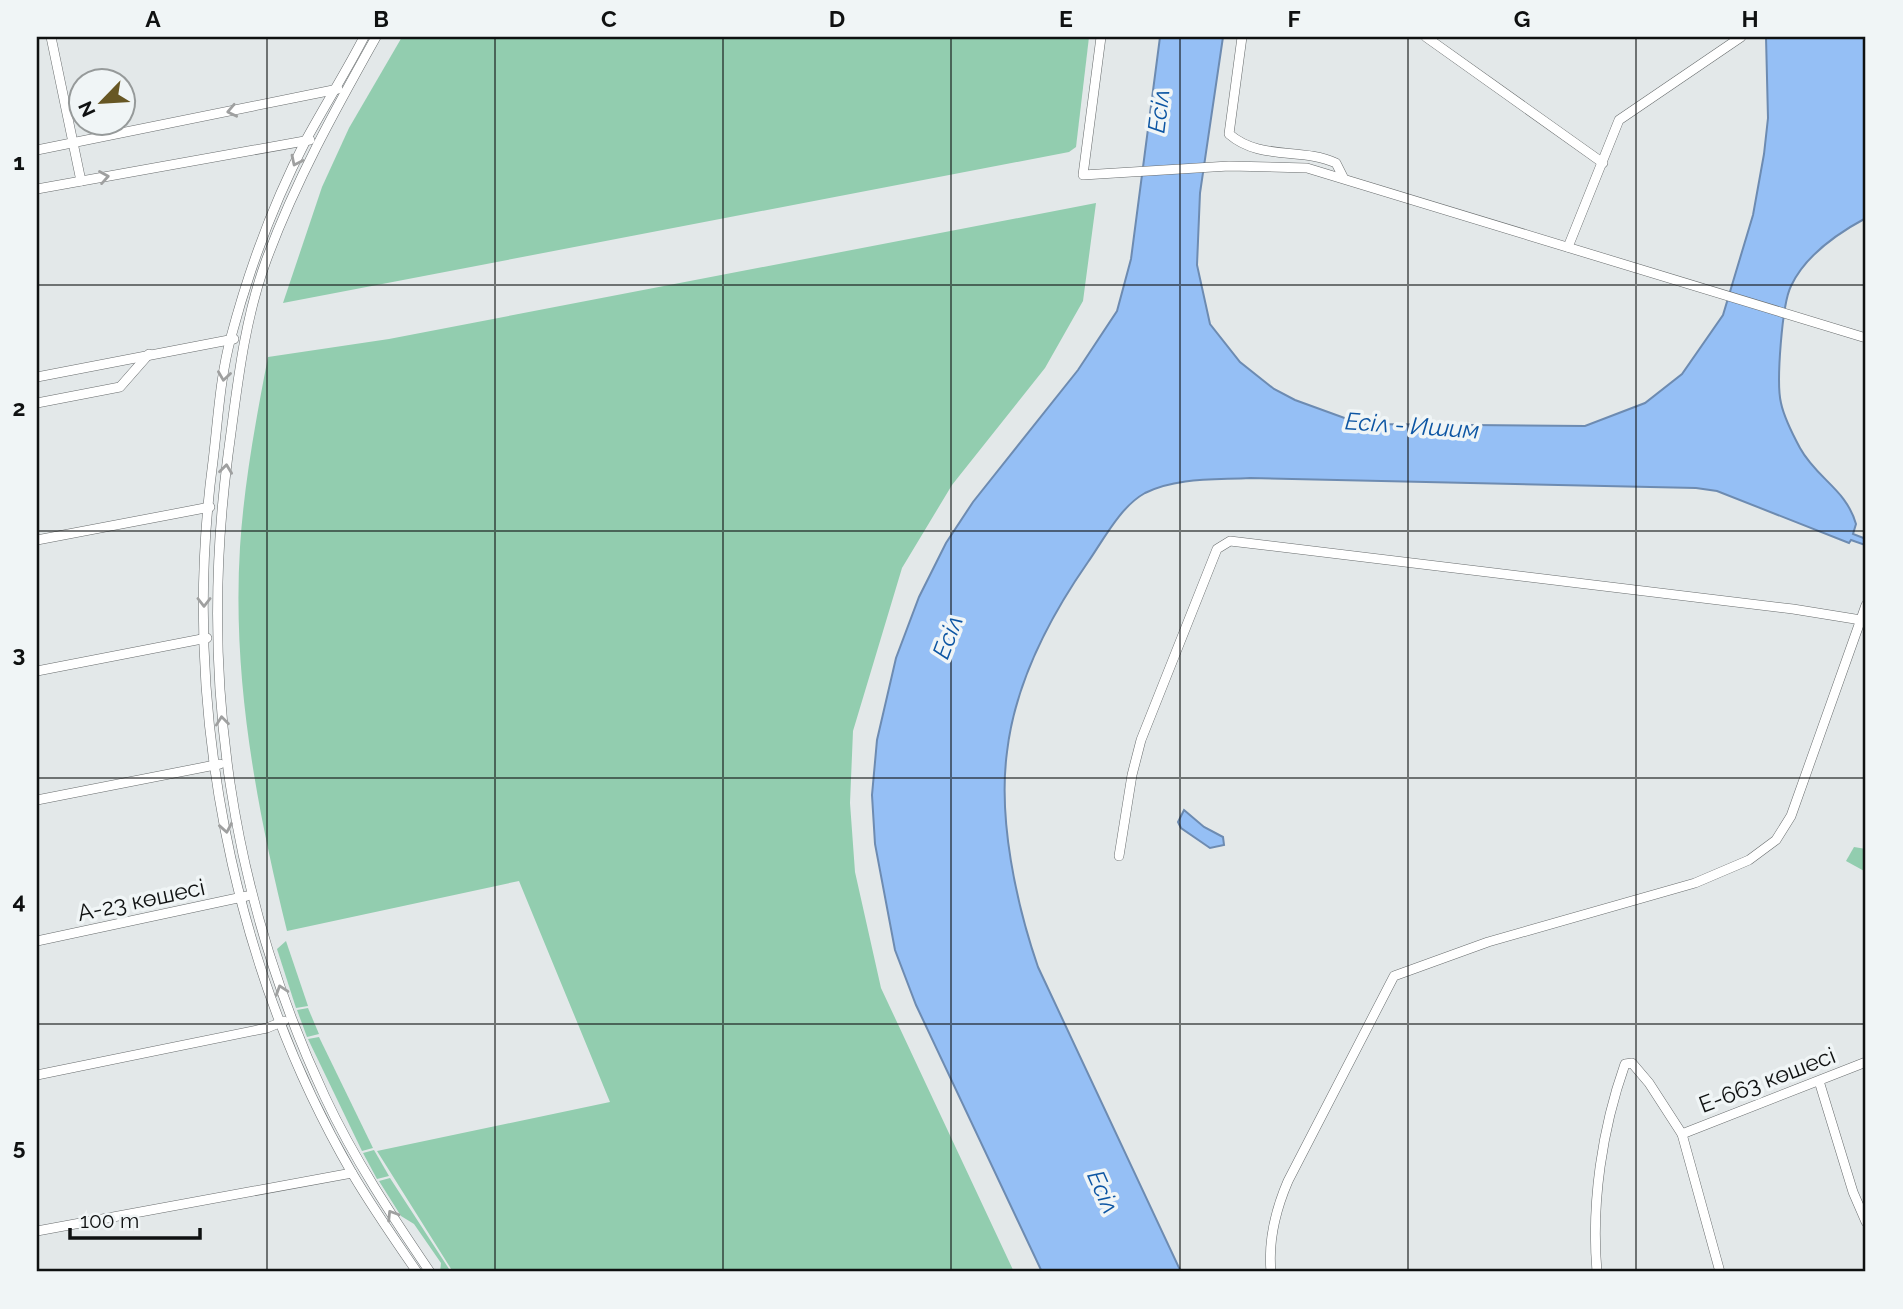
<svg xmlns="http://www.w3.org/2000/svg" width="1903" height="1309" font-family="Raleway,sans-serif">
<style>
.green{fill:#92cdaf}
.water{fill:#95bff5;stroke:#6d8bb1;stroke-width:2}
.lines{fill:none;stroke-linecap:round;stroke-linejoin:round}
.minor-casing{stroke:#686c6d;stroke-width:10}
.minor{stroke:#fff;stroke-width:9}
.oneway{stroke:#9fa0a0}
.grid{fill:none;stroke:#0f1111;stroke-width:2;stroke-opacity:0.55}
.labels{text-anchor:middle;stroke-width:7;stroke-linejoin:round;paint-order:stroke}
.street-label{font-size:23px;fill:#0f1111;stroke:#f0f5f6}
.water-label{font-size:24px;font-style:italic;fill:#0c55a3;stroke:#f0f5f6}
.neatline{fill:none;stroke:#0f1111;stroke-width:2.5}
.grid-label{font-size:23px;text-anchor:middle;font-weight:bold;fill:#0f1111}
</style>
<rect width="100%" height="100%" fill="#e3e8e9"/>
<g class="green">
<polygon points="402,37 1089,37 1076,147 1069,152 283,303 322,187 349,128"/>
<path d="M1096,203L1083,301L1045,368L952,485L902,568L853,731L850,803L855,872L881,988L1014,1272H453L377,1151L610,1102L519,881L287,931C256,805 232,677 240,547C244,484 256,419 268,357L389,339Z"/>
<polygon points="1854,847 1866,849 1866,872 1846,861"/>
<polygon points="286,941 308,1006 296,1008 277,949"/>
<polygon points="308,1008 319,1034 307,1037 297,1010"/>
<polygon points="319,1037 373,1148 362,1151 308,1039"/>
<polygon points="374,1150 389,1176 377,1179 363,1153"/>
<polygon points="390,1178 451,1272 440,1272 441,1263 414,1224 401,1216 379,1181"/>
</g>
<g class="water">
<path d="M1160,37H1223L1200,193L1197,265L1210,324L1240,362L1274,389L1295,400L1361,424L1585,426L1645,403L1682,374L1723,315L1753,215L1764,154L1768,118L1766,37H1866V218C1838,233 1805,256 1791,286C1782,304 1776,383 1781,403C1784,417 1793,435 1800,448C1817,479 1846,489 1856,524L1853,534L1866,539L1865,545L1851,540L1849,543L1717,491L1696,488L1250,478C1216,480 1177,477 1145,493C1120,507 1104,539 1088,562C1049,618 1015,683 1007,752C998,819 1016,903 1038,967L1181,1272H1042L916,1005L895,950L875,844L872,795L877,740L896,658L919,597L946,543L973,502L1078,370L1117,311L1131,259Z"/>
<polygon points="1184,810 1204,827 1223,837 1224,845 1210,848 1181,828 1178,822"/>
</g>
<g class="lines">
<g class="minor-casing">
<g id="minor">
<polyline points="51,37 81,181"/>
<path d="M364,37C346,72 325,105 306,140C274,202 249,269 231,337C220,377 218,420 213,461C181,701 230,963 352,1173C372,1207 395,1240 417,1272"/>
<path d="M376,37C335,110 295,182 266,261C243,324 237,390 228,455C199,677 230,894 325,1097C354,1159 392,1216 430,1272"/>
<polyline points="1101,37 1083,175 1229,166 1307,168 1866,338"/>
<path d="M1242,37L1229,134C1260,161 1301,147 1336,163L1343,177"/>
<polyline points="1426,37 1603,163"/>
<polyline points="37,150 338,89"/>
<polyline points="37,189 310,140"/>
<polyline points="1568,247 1619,120 1741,37"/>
<polyline points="37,377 234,339"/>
<polyline points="37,403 120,387 149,354"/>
<polyline points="37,540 210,507"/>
<polyline points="37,671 207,638"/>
<polyline points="37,800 220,764"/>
<polyline points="1119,856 1132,775 1141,740 1217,549 1230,541 1793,609 1861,620"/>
<polyline points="37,941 247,896"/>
<polyline points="37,1075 267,1028 284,1021"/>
<polyline points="1819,1081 1853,1192 1866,1222"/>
<polyline points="1682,1134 1866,1062"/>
<polyline points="37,1231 352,1173"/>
<path d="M1271,1272C1268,1241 1276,1209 1288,1181L1394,976L1488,942L1695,883L1749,860L1776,840L1791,816L1866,605"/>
<path d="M1597,1272C1591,1203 1602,1129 1625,1064L1632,1063L1649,1083L1682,1134L1720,1272"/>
</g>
</g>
<use href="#minor" class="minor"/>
</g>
<defs><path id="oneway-chevron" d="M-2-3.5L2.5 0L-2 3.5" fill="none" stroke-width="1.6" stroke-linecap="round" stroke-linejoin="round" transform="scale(1.75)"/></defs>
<g class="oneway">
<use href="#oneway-chevron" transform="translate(232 111) rotate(168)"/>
<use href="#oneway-chevron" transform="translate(296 161) rotate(116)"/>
<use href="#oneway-chevron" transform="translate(104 177) rotate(-10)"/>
<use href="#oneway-chevron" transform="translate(224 376) rotate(98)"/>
<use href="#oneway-chevron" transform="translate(226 469) rotate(-83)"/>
<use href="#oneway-chevron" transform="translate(204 602) rotate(90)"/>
<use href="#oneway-chevron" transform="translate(222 721) rotate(-96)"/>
<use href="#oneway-chevron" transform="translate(226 828) rotate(80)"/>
<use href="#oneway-chevron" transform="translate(281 990) rotate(-108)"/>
<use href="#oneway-chevron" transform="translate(392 1215) rotate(-122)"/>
</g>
<path class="grid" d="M267,37V1272M495,37V1272M723,37V1272M951,37V1272M1180,37V1272M1408,37V1272M1636,37V1272M37,285H1866M37,531H1866M37,778H1866M37,1024H1866"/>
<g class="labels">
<g class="street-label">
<text transform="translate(141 900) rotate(-12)" y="8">А-23 көшесі</text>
<text transform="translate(1767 1080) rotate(-21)" y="8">Е-663 көшесі</text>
</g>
<g class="water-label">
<text transform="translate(1159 111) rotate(-83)" y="8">Есіл</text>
<text transform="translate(1412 426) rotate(4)" y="8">Есіл - Ишим</text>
<text transform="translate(948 637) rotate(-69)" y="8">Есіл</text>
<text transform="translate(1103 1192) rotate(66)" y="8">Есіл</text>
</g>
</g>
<rect width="1903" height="1309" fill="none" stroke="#f0f5f6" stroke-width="77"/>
<g transform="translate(102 102) rotate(245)"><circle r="33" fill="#f0f5f6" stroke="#969a9a" stroke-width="2"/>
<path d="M0-5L12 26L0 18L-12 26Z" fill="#675724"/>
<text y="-10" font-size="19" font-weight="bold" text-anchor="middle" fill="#0f1111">N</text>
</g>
<path d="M70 1228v10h130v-10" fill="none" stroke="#0f1111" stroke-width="3.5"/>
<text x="80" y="1228" font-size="21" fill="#0f1111" stroke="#f0f5f6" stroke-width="5" paint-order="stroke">100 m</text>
<rect x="38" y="38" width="1826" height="1232" class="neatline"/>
<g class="grid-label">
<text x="153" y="27">A</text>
<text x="381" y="27">B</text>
<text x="609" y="27">C</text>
<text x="837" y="27">D</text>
<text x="1066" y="27">E</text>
<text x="1294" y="27">F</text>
<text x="1522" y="27">G</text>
<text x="1750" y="27">H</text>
<text x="19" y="170">1</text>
<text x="19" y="416">2</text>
<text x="19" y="662">3</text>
<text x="19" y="909">4</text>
<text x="19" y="1155">5</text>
</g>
</svg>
